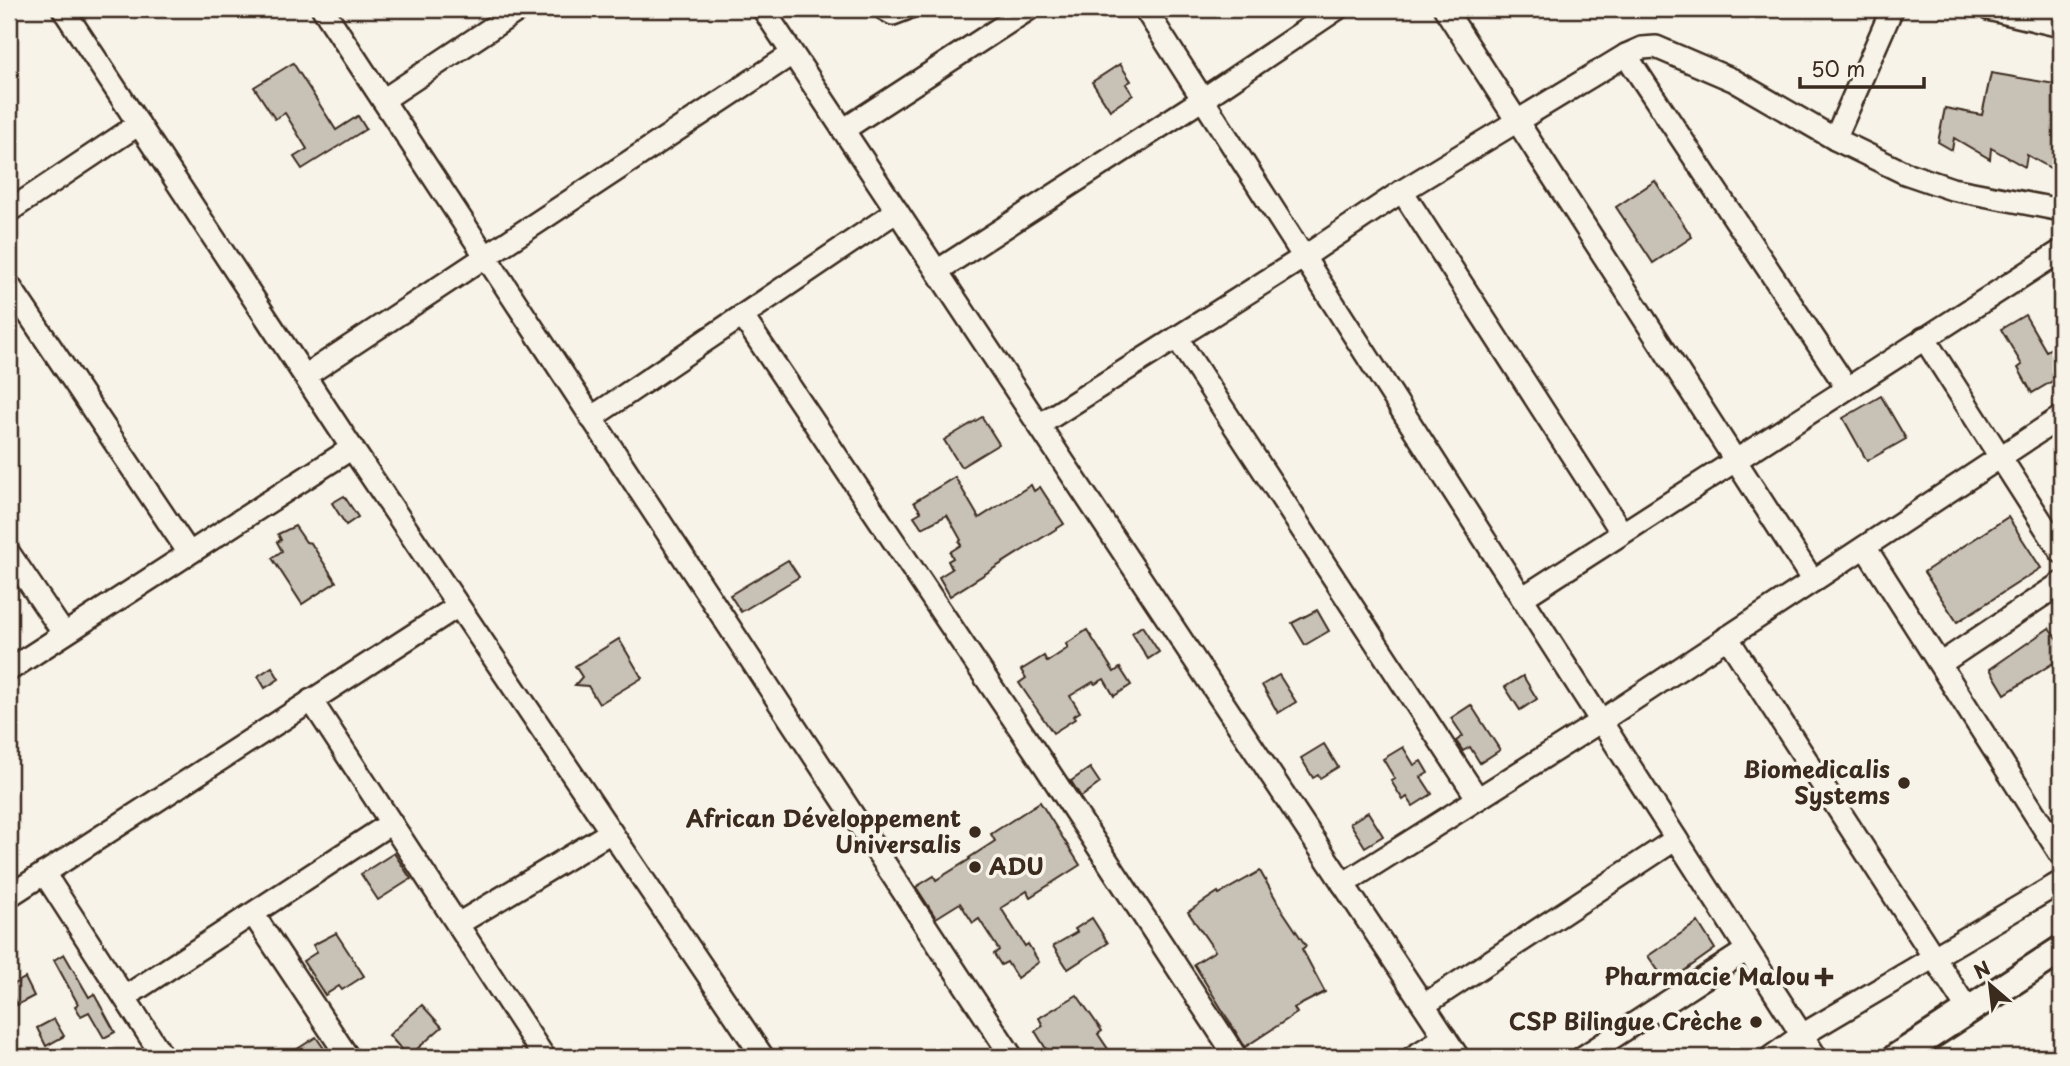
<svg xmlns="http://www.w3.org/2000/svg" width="2070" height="1066" font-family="'Playpen Sans',sans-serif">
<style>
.building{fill:#c8c1b6;stroke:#3b2a1e;stroke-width:2}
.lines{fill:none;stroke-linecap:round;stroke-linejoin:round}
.minor-casing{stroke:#3b2a1e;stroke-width:26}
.major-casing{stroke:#3b2a1e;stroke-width:32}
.minor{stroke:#f7f3e8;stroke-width:21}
.major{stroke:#f7f3e8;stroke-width:26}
.poi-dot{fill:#3b2a1e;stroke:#f7f3e8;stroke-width:2.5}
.labels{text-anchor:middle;stroke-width:7;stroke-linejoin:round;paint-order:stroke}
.poi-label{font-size:23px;font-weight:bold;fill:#3b2a1e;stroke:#f7f3e8;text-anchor:end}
</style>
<rect width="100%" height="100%" fill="#f7f3e8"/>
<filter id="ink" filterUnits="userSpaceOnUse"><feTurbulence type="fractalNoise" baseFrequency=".0143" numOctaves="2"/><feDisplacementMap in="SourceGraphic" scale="14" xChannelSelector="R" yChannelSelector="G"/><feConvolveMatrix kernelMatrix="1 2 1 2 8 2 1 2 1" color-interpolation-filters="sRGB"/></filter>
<g filter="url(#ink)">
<g class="building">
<polygon points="293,63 336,130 358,116 366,129 302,169 294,157 307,149 285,113 275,119 254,87"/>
<polygon points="1120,64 1131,81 1126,84 1133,95 1110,110 1092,82"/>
<polygon points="1991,73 2061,85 2061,174 2027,155 2025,167 1991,148 1990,159 1954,138 1952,150 1938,142 1945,108 1982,115"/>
<polygon points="1655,181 1692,237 1653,263 1616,207"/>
<polygon points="2025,315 2046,351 2061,342 2061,376 2032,393 2018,368 2022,365 2001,329"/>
<polygon points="1881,396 1906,439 1867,461 1843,418"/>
<polygon points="982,417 999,444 961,467 944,440"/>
<polygon points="955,477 979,518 1031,485 1034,491 1040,487 1064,524 950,596 939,577 952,569 948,561 953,558 950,552 961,545 959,542 961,540 947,515 922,528 914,516 921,512 914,502"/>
<polygon points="344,496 358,517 346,525 332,503"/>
<polygon points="2008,517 2041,568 1957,622 1924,572"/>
<polygon points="295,526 306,542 311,543 336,582 302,604 272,558 282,551 277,542 281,540 278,534"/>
<polygon points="788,560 799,577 741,612 730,595"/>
<polygon points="1317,610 1329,631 1305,645 1292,623"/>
<polygon points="1142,626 1159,652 1148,659 1132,633"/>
<polygon points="2049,628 2061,643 2061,658 2005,694 1990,669"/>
<polygon points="1087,630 1114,672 1120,668 1131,685 1114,696 1104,679 1095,684 1093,682 1070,696 1080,712 1073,716 1075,719 1053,733 1019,683 1026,678 1021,670 1044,656 1047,662 1068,648 1066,644"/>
<polygon points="619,639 642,678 599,704 588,686 575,685 582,677 575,666"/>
<polygon points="272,667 279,679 265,688 258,676"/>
<polygon points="1279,675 1296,702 1278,713 1262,685"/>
<polygon points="1523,676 1537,699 1520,710 1505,687"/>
<polygon points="1471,705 1500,750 1480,763 1470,747 1463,751 1456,741 1463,736 1451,718"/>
<polygon points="1324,744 1338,767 1320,778 1318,775 1313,778 1301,758"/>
<polygon points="1403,747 1414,765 1421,761 1428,773 1421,777 1432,794 1413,806 1407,797 1403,800 1391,781 1395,779 1383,759"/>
<polygon points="1090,768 1100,783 1081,797 1071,781"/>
<polygon points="1040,802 1080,865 1030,897 1027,891 1001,908 1025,946 1028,944 1039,962 1017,978 1007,962 1001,965 994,954 999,950 979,919 973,923 960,903 936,918 916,887 934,876 936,880 970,859 969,858 995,841 991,834"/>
<polygon points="1368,812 1383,836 1365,847 1350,823"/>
<polygon points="394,853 411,879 378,900 361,874"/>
<polygon points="1260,871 1282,910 1306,946 1302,949 1325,992 1294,1008 1297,1013 1245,1047 1194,964 1215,951 1188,912 1218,892 1219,894"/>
<polygon points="1092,918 1108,943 1068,969 1053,946 1077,932 1075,929"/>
<polygon points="1698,922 1715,949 1667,983 1648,956"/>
<polygon points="336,933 364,976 342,990 339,986 325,995 303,961 317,952 313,945"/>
<polygon points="64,954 89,997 94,994 115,1032 104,1038 89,1012 81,1016 75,1006 78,1004 54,960"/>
<polygon points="25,978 34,996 17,1005 9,987"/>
<polygon points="1077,995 1102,1031 1098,1034 1108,1049 1094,1057 1051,1057 1035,1031 1043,1026 1039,1018"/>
<polygon points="422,1005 442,1027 408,1057 389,1035"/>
<polygon points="54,1019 64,1036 46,1046 37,1028"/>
<polygon points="316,1037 330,1057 285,1057"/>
</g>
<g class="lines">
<g class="minor-casing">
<g id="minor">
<polyline points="63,9 352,448 763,1057"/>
<polyline points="323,9 1012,1057"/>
<polyline points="763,9 1458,1057"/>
<polyline points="884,9 893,14 906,9"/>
<polyline points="1145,9 1816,1057"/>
<polyline points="1445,9 1813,581"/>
<polyline points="1988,9 2061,26"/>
<polyline points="1626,55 1847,388"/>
<polyline points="383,100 520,9"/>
<polyline points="843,130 1029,9"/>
<polyline points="1835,139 1892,9"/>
<polyline points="1402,191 1622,533"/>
<polyline points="9,211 139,124"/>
<polyline points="937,271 1203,99 1337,9"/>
<polyline points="9,285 189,553"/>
<polyline points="743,317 1045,766 1236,1057"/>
<polyline points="1177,338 1478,799"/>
<polyline points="1924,338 2061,552"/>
<polyline points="305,376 792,54"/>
<polyline points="591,418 897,211"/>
<polyline points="1039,425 1304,257 1402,191 1626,55 1642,48 1656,47 1733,80 1835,139 1905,173 1952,189 2061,210"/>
<polyline points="1865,547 2061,855"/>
<polyline points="9,553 64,634"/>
<polyline points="1522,598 2061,251"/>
<polyline points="1727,637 1968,1010"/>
<polyline points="1940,664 2061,583"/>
<polyline points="9,670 352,448"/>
<polyline points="311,700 544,1057"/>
<polyline points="44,873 163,1057"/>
<polyline points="1343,884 1601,721 2061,417"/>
<polyline points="9,896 458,606"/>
<polyline points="253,914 348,1057"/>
<polyline points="458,924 611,832"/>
<polyline points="125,997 391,823"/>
<polyline points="1424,1005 1676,839"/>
<polyline points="1413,1057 1445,1037"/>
<polyline points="1583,1057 1747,950"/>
<polyline points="1771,1057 1802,1035 2061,882"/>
</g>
</g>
<g class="major-casing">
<polyline id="major" points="1897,1057 2061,950"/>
</g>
<use href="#minor" class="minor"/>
<use href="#major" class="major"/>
</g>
</g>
<g class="poi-dot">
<circle cx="1904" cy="783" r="7"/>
<circle cx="975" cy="832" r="7"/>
<circle cx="975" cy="867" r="7"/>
<path d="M1820.5 966.5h7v7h7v7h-7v7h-7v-7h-7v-7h7z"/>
<circle cx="1756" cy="1022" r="7"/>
</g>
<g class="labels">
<g class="poi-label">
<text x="1890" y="778">Biomedicalis<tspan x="1890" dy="26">Systems</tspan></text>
<text x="961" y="827">African Développement<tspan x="961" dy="26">Universalis</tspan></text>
<text x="989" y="875" text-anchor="start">ADU</text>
<text x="1810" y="985">Pharmacie Malou</text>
<text x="1742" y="1030">CSP Bilingue Crèche</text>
</g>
</g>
<rect width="2070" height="1066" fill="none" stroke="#f7f3e8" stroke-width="35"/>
<rect x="18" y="18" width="2035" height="1031" fill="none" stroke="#3b2a1e" stroke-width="2.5" filter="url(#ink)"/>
<g transform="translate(1990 985) rotate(332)" stroke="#f7f3e8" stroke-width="5" paint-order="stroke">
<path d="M0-5L12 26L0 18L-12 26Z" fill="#3b2a1e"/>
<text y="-10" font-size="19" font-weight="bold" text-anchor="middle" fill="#3b2a1e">N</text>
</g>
<path d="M1800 77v10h124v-10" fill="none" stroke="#3b2a1e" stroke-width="3.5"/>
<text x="1811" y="77" font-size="21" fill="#3b2a1e" stroke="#f7f3e8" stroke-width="5" paint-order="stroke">50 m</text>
</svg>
